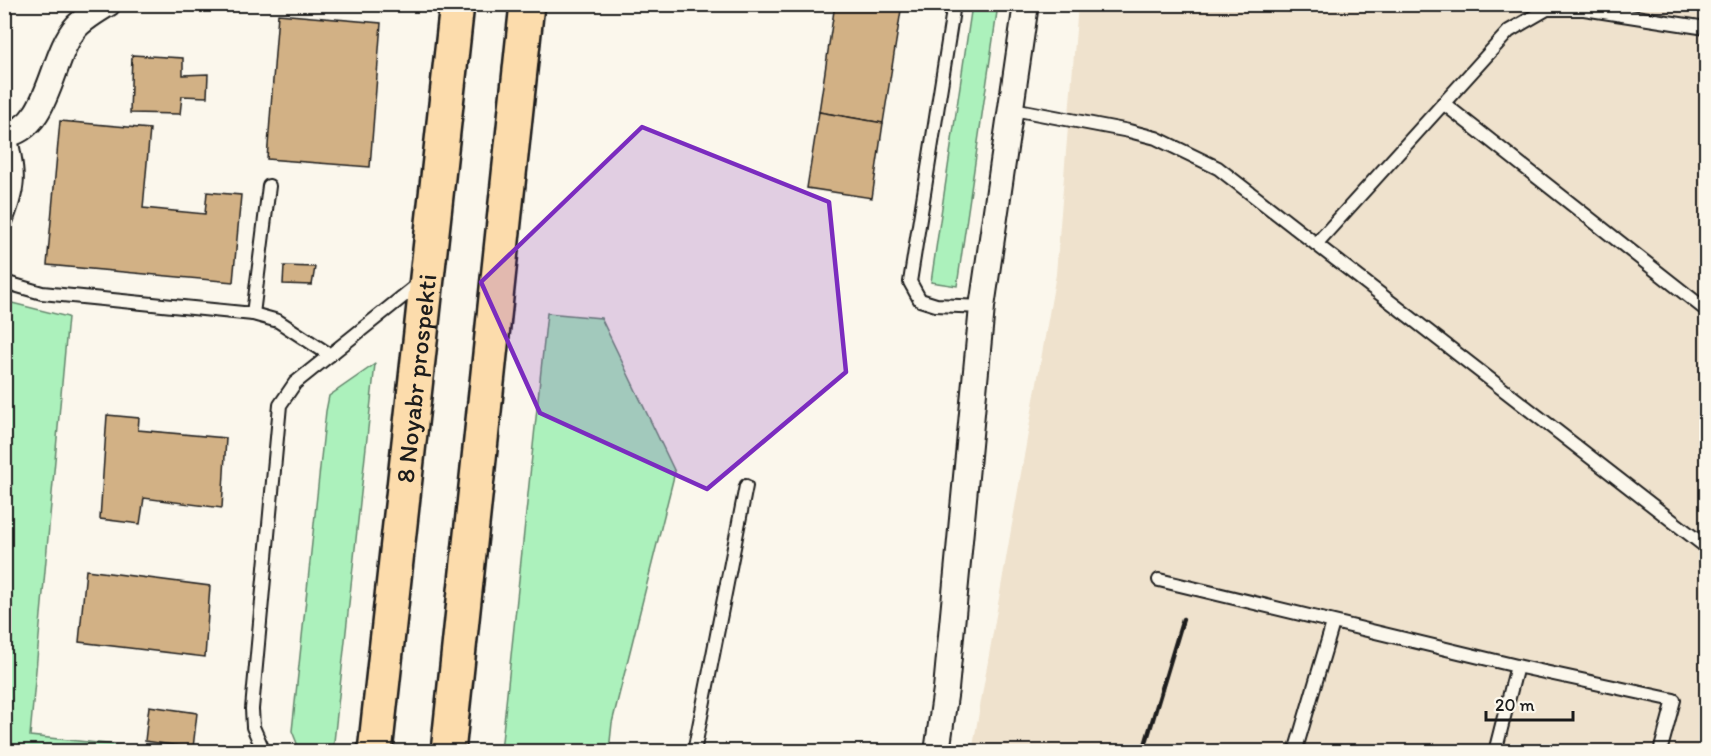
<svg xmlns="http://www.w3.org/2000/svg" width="1711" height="756" font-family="Itim,sans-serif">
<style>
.built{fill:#efe2cd}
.green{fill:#acf1bc;stroke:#64866c;stroke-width:1.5}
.building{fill:#d2b185;stroke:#1c1c1c;stroke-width:1.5}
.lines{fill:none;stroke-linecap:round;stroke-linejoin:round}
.lane-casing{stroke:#1c1c1c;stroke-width:16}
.street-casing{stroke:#1c1c1c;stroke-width:28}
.highway-casing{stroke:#1c1c1c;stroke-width:38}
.lane{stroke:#fbf7ec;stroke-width:12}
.street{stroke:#fbf7ec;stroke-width:24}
.highway{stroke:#fcdcac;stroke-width:33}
.rail{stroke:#1c1c1c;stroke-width:4.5}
.marked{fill:#7b2cbf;fill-opacity:0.2;stroke:#7b2cbf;stroke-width:4.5;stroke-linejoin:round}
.labels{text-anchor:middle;stroke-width:4.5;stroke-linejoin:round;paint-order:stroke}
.street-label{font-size:26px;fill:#1c1c1c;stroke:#fbf7ec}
</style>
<rect width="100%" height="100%" fill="#fbf7ec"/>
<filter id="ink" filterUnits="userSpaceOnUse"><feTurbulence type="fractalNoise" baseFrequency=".0167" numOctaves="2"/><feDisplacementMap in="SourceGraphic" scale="12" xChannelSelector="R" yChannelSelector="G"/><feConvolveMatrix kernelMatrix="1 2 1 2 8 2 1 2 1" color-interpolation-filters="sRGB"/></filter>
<g filter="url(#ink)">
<polygon class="built" points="1078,5 1706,5 1706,751 972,752 1056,274"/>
<g class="green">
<polygon points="972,5 998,5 957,286 931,282"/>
<polygon points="4,301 68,317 30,736 175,751 5,751"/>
<polygon points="547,313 601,318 675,472 612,723 609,751 501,751"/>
<polygon points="375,364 333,751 300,751 292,731 326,411 329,396"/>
</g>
<g class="building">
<polygon points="835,4 902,4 883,123 819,112"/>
<polygon points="278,14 381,23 370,167 267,159"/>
<polygon points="132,55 183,58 183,75 208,74 207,97 182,96 180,114 130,113"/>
<polygon points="819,112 883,123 872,198 807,188"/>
<polygon points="60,121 150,129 143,208 205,214 207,192 241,195 233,282 47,265"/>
<polygon points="284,266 315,267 312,285 283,284"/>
<polygon points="107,415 139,418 138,430 226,438 222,508 144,498 140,524 100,519"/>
<polygon points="86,570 210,586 205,657 79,642"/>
<polygon points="149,706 197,713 193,748 145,741"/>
</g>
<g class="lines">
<g class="lane-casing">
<g id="lane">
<polyline points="954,4 910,282 920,300 936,305 982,307"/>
<polyline points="1443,103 1706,310"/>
<polyline points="1013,109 1129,131 1156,138 1218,168 1706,547"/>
<path d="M4,227C20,188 20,175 10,135"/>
<polyline points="1316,244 1509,31 1547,9 1584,9 1706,28"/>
<polyline points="4,282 42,293 253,314 278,321 330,355"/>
<polyline points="253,314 269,186"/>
<polyline points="1159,580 1517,666 1674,700 1660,752"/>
<polyline points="264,752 253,727 252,709 280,405 295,383 421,282"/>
<polyline points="694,752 746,486"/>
<polyline points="1295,752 1333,623"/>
<polyline points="1495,752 1517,666"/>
</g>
</g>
<g class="street-casing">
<g id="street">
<path d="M4,135C51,129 50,55 77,26C85,18 98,10 108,4"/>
<polyline points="937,752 946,689 982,307 1026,4"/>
</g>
</g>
<g class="highway-casing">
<g id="highway">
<path id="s1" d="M375,752L457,4"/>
<polyline points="448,752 527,4"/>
</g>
</g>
<use href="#lane" class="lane"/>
<use href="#street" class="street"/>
<use href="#highway" class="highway"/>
<polyline class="rail" points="1143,752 1183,619"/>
</g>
</g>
<path class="marked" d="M642,127L829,202L846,372L707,489L540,413L481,282Z"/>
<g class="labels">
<g class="street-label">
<text dy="9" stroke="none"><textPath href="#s1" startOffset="376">8 Noyabr prospekti</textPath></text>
</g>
</g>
<rect width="1711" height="756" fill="none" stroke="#fbf7ec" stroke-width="24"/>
<rect x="12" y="12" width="1687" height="732" fill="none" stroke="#1c1c1c" stroke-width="2" filter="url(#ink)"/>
<path d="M1486 711v9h87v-9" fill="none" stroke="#1c1c1c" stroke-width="3"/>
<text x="1495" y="711" font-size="18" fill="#1c1c1c" stroke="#fbf7ec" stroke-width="4.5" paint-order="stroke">20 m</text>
</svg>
